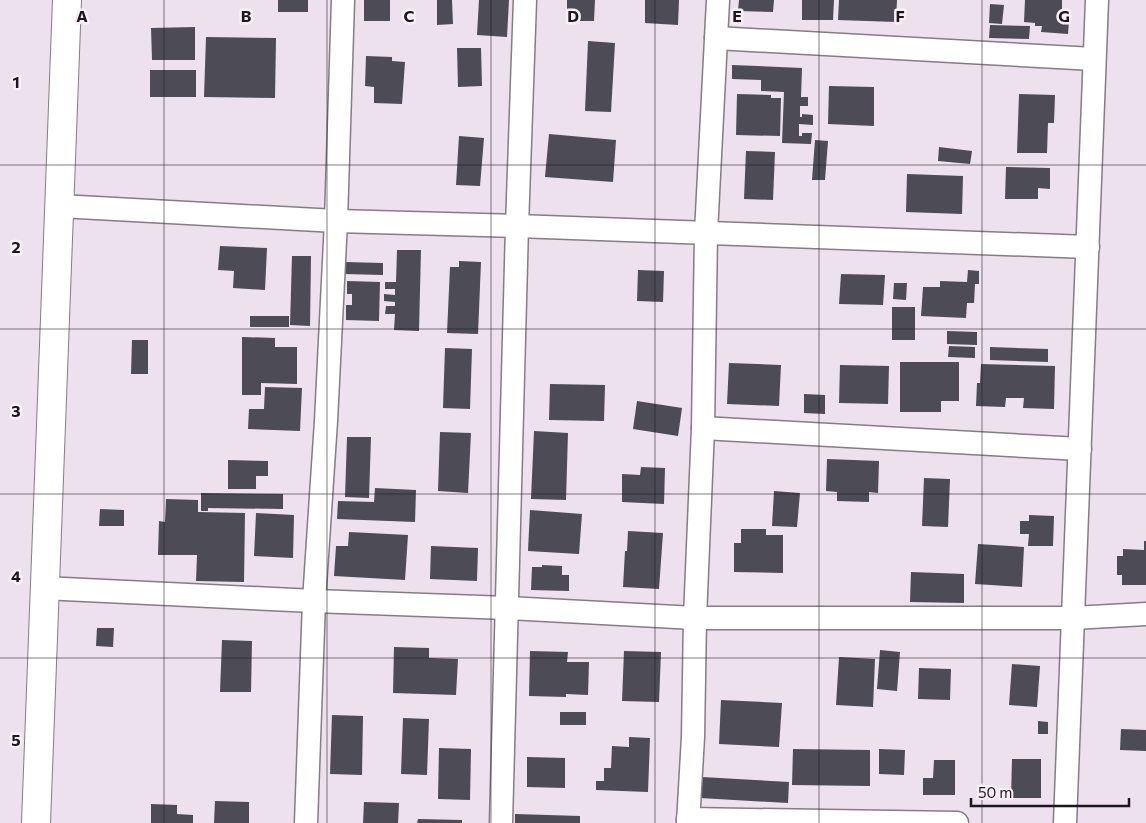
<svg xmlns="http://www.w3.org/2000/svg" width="1146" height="823" font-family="Commissioner,sans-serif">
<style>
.building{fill:#4c4b56}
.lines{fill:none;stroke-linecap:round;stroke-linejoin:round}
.minor-casing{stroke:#857c85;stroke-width:25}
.major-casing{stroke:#857c85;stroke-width:30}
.minor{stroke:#fff;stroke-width:22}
.major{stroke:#fff;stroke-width:28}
.grid{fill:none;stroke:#1b181b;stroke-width:1;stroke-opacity:0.55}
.grid-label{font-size:16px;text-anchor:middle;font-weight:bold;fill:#1b181b;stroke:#faeff9;stroke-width:5;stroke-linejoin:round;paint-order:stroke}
</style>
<rect width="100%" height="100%" fill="#ece1ec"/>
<g class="building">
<rect x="278" y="0" width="30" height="12"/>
<rect x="364" y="0" width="26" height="21"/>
<polygon points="437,0 452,0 453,24 437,25"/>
<polygon points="479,0 509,0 507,37 477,35"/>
<polygon points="567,0 595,0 594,21 567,21"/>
<polygon points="645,0 679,0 678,25 645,23"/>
<polygon points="739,0 774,0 773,12 738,11"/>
<polygon points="802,0 834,0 833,20 802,20"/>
<polygon points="839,0 897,0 896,22 838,20"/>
<polygon points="1025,0 1062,0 1062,19 1069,20 1068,34 1041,32 1042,26 1035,26 1035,23 1024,22"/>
<polygon points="990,4 1004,5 1002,24 989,23"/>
<polygon points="990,25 1030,26 1029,39 989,38"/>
<polygon points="195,27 195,60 152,60 151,28"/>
<polygon points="206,37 276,38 275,98 204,97"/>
<polygon points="588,41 615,43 611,112 585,111"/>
<polygon points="457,48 481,48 482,86 458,87"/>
<polygon points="366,56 392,57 392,61 405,62 402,104 374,103 374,87 365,86"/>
<polygon points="732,65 802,68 801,97 808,97 808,106 800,106 800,117 802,117 802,114 813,115 813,125 799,124 799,136 802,136 802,133 812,133 811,144 782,143 784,92 761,91 761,80 732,79"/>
<rect x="150" y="70" width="46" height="27"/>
<polygon points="829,86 874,87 874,126 828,124"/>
<polygon points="737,94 771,95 771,98 781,98 780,136 736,135"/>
<polygon points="1019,94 1055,95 1054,123 1048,123 1047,153 1017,153"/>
<polygon points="549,134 616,140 613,182 545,177"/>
<polygon points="459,136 484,138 480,186 456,185"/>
<polygon points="815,140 828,141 825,180 812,180"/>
<polygon points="939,147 972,151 970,164 938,161"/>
<polygon points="746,151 775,152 773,200 744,199"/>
<polygon points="1006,167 1050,168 1050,189 1038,188 1038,199 1005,199"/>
<polygon points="907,174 963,176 962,214 906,212"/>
<polygon points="220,246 267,248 265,290 233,288 234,271 218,270"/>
<polygon points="397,250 421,250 419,331 394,330 395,314 385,314 386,306 395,306 395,302 384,301 384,294 395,295 395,289 385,289 385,282 396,282"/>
<polygon points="292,256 311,256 310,326 290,325"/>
<polygon points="459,261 481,262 478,334 447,333 450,267 459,267"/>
<polygon points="345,262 383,263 383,275 345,274"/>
<polygon points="638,270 664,271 663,302 637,301"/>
<polygon points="968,270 979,271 979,284 975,284 974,303 967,303 966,318 921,316 923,287 940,287 940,281 967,282"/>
<polygon points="841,274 885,275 883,305 839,304"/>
<polygon points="347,281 380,282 379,321 346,320 346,305 352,305 352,294 347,294"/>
<polygon points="894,283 907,283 906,300 893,299"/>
<rect x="892" y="307" width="23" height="33"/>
<rect x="250" y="316" width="39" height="11"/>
<polygon points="947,331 977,332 977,345 947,344"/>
<polygon points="242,337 275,338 275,347 297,347 297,384 261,383 261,395 242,395"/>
<polygon points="132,340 148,340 148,374 131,374"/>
<polygon points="949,346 975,347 975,358 948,357"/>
<polygon points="990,347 1048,349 1048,362 990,360"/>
<polygon points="445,348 472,349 470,409 443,408"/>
<polygon points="900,362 959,362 959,401 941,401 941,412 900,412"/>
<polygon points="729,363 781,365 779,406 727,404"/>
<polygon points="981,364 1055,366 1054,409 1023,408 1024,398 1006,398 1005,407 976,406 977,383 980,383"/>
<polygon points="840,365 889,366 888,404 839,403"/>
<polygon points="550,384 605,385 604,421 549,420"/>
<polygon points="265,387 302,388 300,431 248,429 249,409 264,409"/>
<polygon points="804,394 825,395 825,414 804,413"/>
<polygon points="637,401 682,408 678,436 633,429"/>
<polygon points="534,431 568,433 566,500 531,499"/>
<polygon points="440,432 471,433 468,493 438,491"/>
<polygon points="347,437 371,437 369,498 345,497"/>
<polygon points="827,459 879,461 878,493 869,492 869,502 837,501 837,492 826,491"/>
<polygon points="228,460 268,461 268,476 256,476 256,489 228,489"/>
<polygon points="641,467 665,468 664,504 622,502 622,474 640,475"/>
<polygon points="924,478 950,479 948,527 922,526"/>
<polygon points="375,488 416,490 415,522 337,519 338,501 374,502"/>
<polygon points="774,491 800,493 797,527 772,526"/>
<polygon points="201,493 283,494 283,509 208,508 208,511 201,511"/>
<polygon points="166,499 198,500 198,512 245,513 244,582 196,581 197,555 158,555 159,521 165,522"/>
<polygon points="100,509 124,510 124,526 99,526"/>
<polygon points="530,510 582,514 579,554 528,551"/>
<polygon points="256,513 294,515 293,558 254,556"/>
<polygon points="1029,515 1054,516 1053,546 1028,546 1029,534 1020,534 1020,521 1029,521"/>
<polygon points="741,529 766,529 766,535 783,535 783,573 734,572 734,543 741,543"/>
<polygon points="628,531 663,533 659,589 623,587 625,551 627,551"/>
<polygon points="349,532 408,535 405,580 334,576 336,546 348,546"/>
<polygon points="1144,541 1146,541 1146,585 1122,585 1122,575 1117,575 1117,556 1123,556 1123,549 1144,550"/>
<polygon points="978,544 1024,547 1022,587 975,584"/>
<polygon points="431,546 478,548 477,581 430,579"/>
<polygon points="542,565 562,566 562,575 569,575 569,591 531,590 532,567 542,567"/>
<polygon points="911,572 964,574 964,603 910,602"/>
<polygon points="97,628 114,628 113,647 96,646"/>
<polygon points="222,640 252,641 251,692 220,692"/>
<polygon points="394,647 429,648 429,658 458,659 456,695 393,693"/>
<polygon points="880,650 900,652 897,691 877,689"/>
<polygon points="530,651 568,652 567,662 589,662 588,695 566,694 566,697 529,696"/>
<polygon points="624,651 661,652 659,702 622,701"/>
<polygon points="839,657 875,659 873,707 836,705"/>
<polygon points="1012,664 1040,666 1037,707 1009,705"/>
<polygon points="919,668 951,669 950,700 918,699"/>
<polygon points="721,700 782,703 779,747 719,744"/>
<rect x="560" y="712" width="26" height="13"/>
<polygon points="332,715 363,716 362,775 330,774"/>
<polygon points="403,718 429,719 427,775 401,774"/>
<polygon points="1038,721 1048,722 1048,734 1038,734"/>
<polygon points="1121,729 1146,730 1146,751 1120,750"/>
<polygon points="629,737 650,738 648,792 596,790 596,781 604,781 604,768 611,768 612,746 629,747"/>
<polygon points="439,748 471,749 470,800 438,799"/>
<polygon points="793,749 870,750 870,786 792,785"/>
<polygon points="879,749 905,750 904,775 879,774"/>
<polygon points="527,757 565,758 565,788 527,787"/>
<polygon points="1012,759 1041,759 1041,798 1011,798"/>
<polygon points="934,760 955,760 955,795 923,795 923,778 933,778"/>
<polygon points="702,777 789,782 788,803 700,798"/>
<polygon points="215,801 249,802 249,823 214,823"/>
<polygon points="364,802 399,803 398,823 363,823"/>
<polygon points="151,804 177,805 177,814 193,815 193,823 151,823"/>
<polygon points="515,814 580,816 580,823 515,823"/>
<polygon points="418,819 462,820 462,823 417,823"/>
</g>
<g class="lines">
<g class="minor-casing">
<g id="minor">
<polyline points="716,38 1094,59"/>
<polyline points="60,206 336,221 517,226 1088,247"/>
<polyline points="703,428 1080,449"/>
<polyline points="43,588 314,601 507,608 695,618 1073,618 1146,614"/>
<polyline points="688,819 957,823"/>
<polyline points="306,823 314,601 326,421 336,221 343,0"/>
<polyline points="501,823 517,226 525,0"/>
<polyline points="688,823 693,737 695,618 703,428 706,233 718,0"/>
<polyline points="1065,823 1097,0"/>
</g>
</g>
<g class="major-casing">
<path id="major" d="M36,823C45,549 58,274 67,0"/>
</g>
<use href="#minor" class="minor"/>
<use href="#major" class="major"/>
</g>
<path class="grid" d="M164,0V823M327,0V823M491,0V823M655,0V823M819,0V823M982,0V823M0,165H1146M0,329H1146M0,494H1146M0,658H1146"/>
<g class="grid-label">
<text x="82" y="22">A</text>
<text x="246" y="22">B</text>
<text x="409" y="22">C</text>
<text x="573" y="22">D</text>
<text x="737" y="22">E</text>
<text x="900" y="22">F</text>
<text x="1064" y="22">G</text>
<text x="16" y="88">1</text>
<text x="16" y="253">2</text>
<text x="16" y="417">3</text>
<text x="16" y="582">4</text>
<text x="16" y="746">5</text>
</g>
<path d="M971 798v8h158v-8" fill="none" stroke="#1b181b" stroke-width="2.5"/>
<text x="978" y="798" font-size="15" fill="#1b181b" stroke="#faeff9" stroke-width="4" paint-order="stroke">50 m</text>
</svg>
